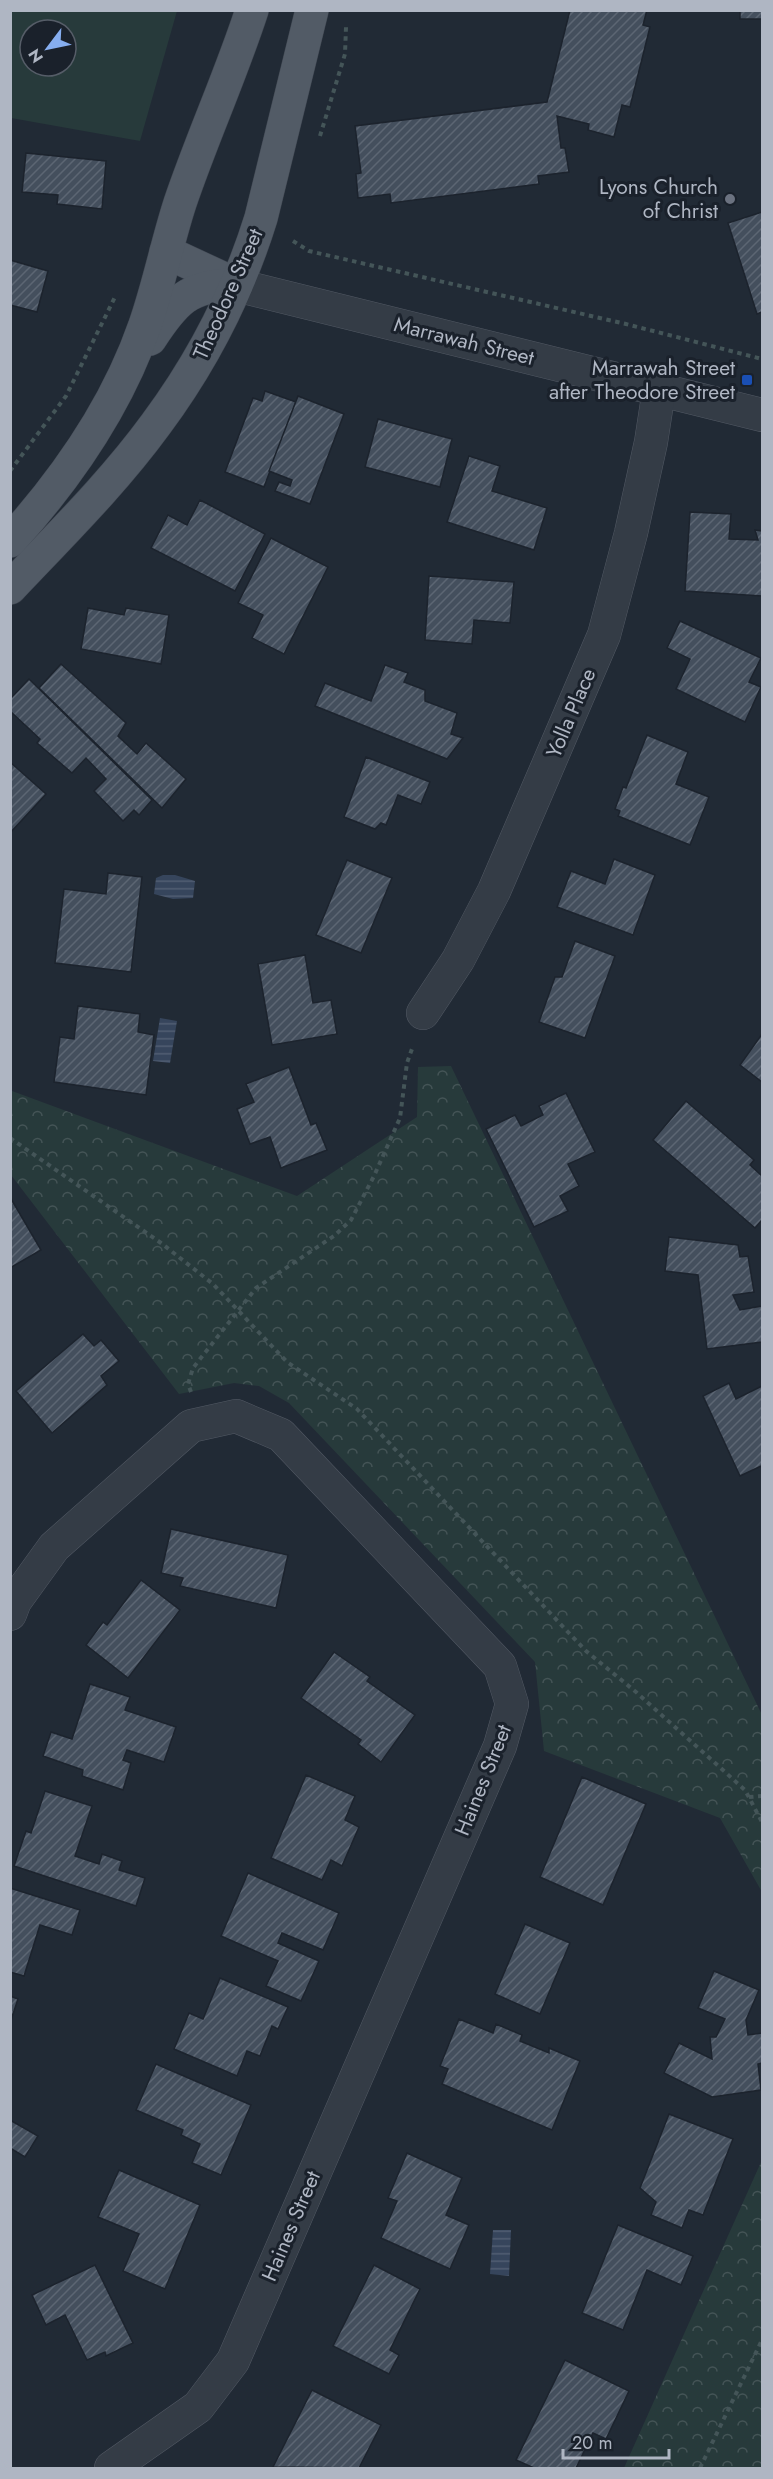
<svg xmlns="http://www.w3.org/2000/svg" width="773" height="2479" font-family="Jost,sans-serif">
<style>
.green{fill:#273a3b;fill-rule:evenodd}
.park{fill:url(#park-crowns)}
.water{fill:url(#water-rules)}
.building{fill:url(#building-hatch);stroke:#1c232d;stroke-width:1.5}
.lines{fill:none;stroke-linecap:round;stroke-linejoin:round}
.minor-casing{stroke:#525964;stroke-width:34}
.major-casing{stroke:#3e4550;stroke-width:34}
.path{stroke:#445558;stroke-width:4;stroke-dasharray:4.5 4.5;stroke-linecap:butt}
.minor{stroke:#343c46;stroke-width:33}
.major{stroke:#525b66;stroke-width:33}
.worship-dot{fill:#6b7280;stroke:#1a212b;stroke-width:2}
.transit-dot{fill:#1a4fb4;stroke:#1a212b;stroke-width:2}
.labels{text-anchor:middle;stroke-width:6;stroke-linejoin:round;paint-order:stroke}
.poi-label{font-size:21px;fill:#afb6c3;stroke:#1a212b;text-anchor:end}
.street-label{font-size:21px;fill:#afb6c3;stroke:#1a212b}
</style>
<defs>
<pattern id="park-crowns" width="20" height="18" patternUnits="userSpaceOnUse" patternTransform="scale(1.5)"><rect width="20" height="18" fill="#273a3b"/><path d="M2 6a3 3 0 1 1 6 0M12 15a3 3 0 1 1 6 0" fill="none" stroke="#445456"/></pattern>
<pattern id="water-rules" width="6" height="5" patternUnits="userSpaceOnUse" patternTransform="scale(1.5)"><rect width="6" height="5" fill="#36455c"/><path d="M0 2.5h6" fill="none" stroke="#515e72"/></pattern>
<pattern id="building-hatch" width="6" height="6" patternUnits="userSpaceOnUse" patternTransform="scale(1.5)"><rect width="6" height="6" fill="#444f5d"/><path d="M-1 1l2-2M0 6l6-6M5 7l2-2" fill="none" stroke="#5c6673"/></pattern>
</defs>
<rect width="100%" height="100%" fill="#212a35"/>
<path class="green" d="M10,11H177L140,141L11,118ZM30,30H66V66H30Z"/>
<g class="park">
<polygon points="451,1066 762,1715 762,1892 720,1818 544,1751 535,1662 289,1403 259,1386 234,1383 179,1394 11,1175 10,1092 12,1091 297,1196 417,1117 418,1067"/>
<polygon points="762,2160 762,2468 624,2468"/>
</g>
<g class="water">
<polygon points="163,875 175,875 195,881 193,898 173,899 154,894 156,878"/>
<polygon points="160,1018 177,1021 170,1063 153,1061"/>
<polygon points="493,2230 511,2230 509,2276 490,2274"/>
</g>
<g class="building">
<polygon points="570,10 647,10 643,25 650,27 630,107 622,105 614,137 588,130 589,124 557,116 561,148 565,148 569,172 538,176 539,184 391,203 390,194 358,198 356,174 361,173 355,126 547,102"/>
<rect x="740" y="10" width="22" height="9"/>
<polygon points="26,153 106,161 102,209 57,204 58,195 22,192"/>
<polygon points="762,212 762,312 757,314 728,223"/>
<polygon points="10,260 48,271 37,312 10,305"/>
<polygon points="265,391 296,402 264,487 225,472 253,398 262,401"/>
<polygon points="298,396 344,414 310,504 275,491 279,482 290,486 292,480 269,471"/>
<polygon points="378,419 452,439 440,487 365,467"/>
<polygon points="469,456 500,466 492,491 547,508 534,550 447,522"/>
<polygon points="200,500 265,534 235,591 151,548 168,515 187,525"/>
<polygon points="690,512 731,514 729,539 758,540 755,530 762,531 762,596 685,591"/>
<polygon points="271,538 328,567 284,654 252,638 263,615 238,603"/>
<polygon points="429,576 514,582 510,623 474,620 472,644 425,640"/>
<polygon points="88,608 124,615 126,608 169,615 161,664 81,649"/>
<polygon points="680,621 761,658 749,682 761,687 745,722 676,689 690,659 667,648"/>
<polygon points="61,664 126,723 118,736 137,754 146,743 186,779 162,808 39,688"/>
<polygon points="385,665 408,673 404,682 425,690 425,701 457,713 451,734 463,738 447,759 315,706 325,683 371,701"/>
<polygon points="29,679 152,800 139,815 134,810 123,821 94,791 106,779 86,758 72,773 37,743 40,739 10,711 10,699"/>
<polygon points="647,735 688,752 676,784 709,797 690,845 618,816 620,811 615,809 623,787 626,788"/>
<polygon points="366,757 430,782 421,804 398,795 386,825 381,823 375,829 344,817"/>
<polygon points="10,762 46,794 10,833"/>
<polygon points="614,859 655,875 633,935 557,907 571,871 605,884"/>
<polygon points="347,860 392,878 361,953 316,935"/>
<polygon points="108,873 142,877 131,972 55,963 64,889 106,894"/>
<polygon points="575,941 615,956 585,1038 539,1022 555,977 562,977"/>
<polygon points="305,955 313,1003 331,1000 337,1034 272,1045 258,964"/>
<polygon points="78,1006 140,1014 138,1032 154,1035 146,1095 54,1082 60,1037 74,1039"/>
<polygon points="762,1034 762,1082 740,1065"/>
<polygon points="289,1067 311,1125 316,1123 327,1150 281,1168 270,1137 250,1144 237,1109 254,1102 246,1084"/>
<polygon points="566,1093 595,1152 568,1164 579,1186 560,1196 568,1211 534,1227 486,1129 515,1115 521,1126 543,1115 539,1106"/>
<polygon points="686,1101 754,1160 750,1165 762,1176 762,1220 755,1228 653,1140"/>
<polygon points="10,1197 41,1250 10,1268"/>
<polygon points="669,1237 738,1245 740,1257 748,1256 754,1292 733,1295 740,1310 762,1306 762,1342 707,1349 698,1275 665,1271"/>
<polygon points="83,1334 94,1346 101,1340 119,1361 101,1376 107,1385 52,1433 16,1391"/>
<polygon points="729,1383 736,1399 762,1386 762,1469 761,1466 740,1476 703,1396"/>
<polygon points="171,1529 288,1555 276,1608 180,1586 183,1578 161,1573"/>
<polygon points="141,1580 180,1610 128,1678 86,1645 103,1622 107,1625"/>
<polygon points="334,1652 370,1677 367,1681 415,1715 381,1762 358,1744 361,1740 301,1698"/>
<polygon points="90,1684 130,1697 125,1710 176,1727 164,1762 127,1750 123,1760 131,1763 123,1790 82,1776 83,1770 43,1756 51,1732 72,1739"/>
<polygon points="306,1775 355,1796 345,1820 359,1827 342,1866 331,1860 322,1880 271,1858"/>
<polygon points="582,1777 646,1804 603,1905 540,1877"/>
<polygon points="45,1791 92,1806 75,1856 99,1864 102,1854 122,1861 119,1870 145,1878 136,1906 14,1866 26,1831 31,1833"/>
<polygon points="248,1873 339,1913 323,1950 282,1933 278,1943 319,1961 301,2001 266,1986 278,1961 221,1936"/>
<polygon points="10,1888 80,1910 72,1935 40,1925 24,1976 10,1972"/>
<polygon points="525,1924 570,1943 540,2014 495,1994"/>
<polygon points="714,1971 759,1990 746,2020 748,2035 762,2033 762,2063 758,2064 761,2090 712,2097 664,2073 679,2043 712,2059 710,2037 716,2037 725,2019 698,2008"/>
<polygon points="220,1978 288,2007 278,2029 272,2026 260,2056 247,2051 237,2076 174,2049 189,2013 203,2019"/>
<polygon points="10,1996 18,1999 10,2023"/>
<polygon points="459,2019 493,2033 496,2024 522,2035 520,2041 549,2053 549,2048 580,2061 552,2130 442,2084 448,2069 440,2066"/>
<polygon points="156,2064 251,2105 221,2175 192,2163 200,2144 181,2135 183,2130 136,2110"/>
<polygon points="669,2114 733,2139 703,2215 689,2210 682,2228 651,2215 656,2202 640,2188"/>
<polygon points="10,2120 38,2136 25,2157 10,2148"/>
<polygon points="407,2153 462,2178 446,2215 469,2225 450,2269 381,2238 397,2201 388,2198"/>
<polygon points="119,2170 200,2205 165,2289 123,2271 139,2234 98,2217"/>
<polygon points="618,2225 693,2256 681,2285 647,2270 623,2330 582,2313"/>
<polygon points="95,2265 133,2343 106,2356 105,2352 87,2360 65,2315 46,2325 32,2295"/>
<polygon points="374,2265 420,2289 390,2350 399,2355 389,2374 333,2346"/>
<polygon points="565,2360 629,2391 606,2439 593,2433 576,2468 534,2468 516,2460"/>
<polygon points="312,2390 381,2425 359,2468 273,2467"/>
</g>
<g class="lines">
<g class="minor-casing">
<g id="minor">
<polyline points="236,285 762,415"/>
<polyline points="423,1013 458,960 494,891 604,635 631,533 651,442 659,390"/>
<polyline points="10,1614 15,1601 54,1547 191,1426 236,1416 281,1435 500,1666 512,1704 500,1746 233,2361 198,2407 111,2468"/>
</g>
</g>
<g class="major-casing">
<g id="major">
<polyline points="166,252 235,284"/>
<path d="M150,339C174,302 189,284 236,285"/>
<path d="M10,541C67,478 117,406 145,325C159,285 167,243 180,203C202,138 231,75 252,10"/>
<path d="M10,588C60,535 113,483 156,424C202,362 238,292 261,218L312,10"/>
</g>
</g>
<g class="path">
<polyline points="320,136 345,54 346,27"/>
<polyline points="293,241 309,251 626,324 762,359"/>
<polyline points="10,471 66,396 115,297"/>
<polyline points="10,1138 161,1243 213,1284 287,1362 357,1409 586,1651 636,1692 745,1790 762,1822"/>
<polyline points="191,1392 188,1384 193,1368 256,1288 334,1236 351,1220 374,1176 400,1118 407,1063 413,1046"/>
<polyline points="749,1797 762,1796"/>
<polyline points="700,2468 762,2340"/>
</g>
<use href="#minor" class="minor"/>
<use href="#major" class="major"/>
</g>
<circle class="worship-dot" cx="730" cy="199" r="6"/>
<rect class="transit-dot" x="741" y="374" width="12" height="12" rx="3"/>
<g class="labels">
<g class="poi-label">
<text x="718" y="194">Lyons Church<tspan x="718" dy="24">of Christ</tspan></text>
<text x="735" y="375">Marrawah Street<tspan x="735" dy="24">after Theodore Street</tspan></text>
</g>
<g class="street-label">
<text transform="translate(228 294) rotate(-66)" y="7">Theodore Street</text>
<text transform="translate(464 341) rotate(14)" y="7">Marrawah Street</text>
<text transform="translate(571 713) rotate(-67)" y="7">Yolla Place</text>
<text transform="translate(483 1780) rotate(-68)" y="7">Haines Street</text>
<text transform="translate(291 2226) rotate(-67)" y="7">Haines Street</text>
</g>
</g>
<rect width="773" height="2479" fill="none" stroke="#afb6c3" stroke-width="24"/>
<g transform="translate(48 48) rotate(238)"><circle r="28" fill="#1a212b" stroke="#565d68" stroke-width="1.5"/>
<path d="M0-4.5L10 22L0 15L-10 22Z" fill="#86aef0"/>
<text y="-9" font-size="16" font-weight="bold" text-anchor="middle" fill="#afb6c3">N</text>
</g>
<path d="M563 2449v9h106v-9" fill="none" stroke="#afb6c3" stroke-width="3"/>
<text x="572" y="2449" font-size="18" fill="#afb6c3" stroke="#1a212b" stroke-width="4.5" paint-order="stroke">20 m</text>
</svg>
